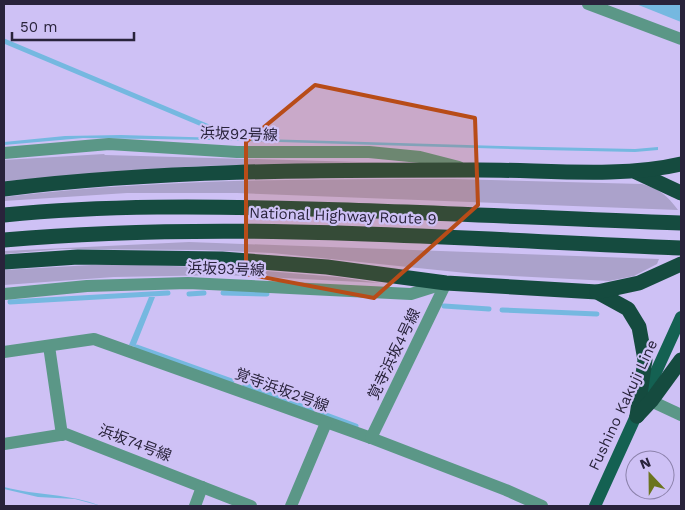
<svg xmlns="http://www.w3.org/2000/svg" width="685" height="510" font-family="'Work Sans','Noto Sans JP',sans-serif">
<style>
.green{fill:#aba2cb}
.water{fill:#75b8e0}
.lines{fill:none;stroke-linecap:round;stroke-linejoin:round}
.stream{stroke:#75b8e0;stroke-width:5}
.minor{stroke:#5b9787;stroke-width:12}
.major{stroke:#146152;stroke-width:12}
.highway{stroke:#154b3f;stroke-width:15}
.marked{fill:#b84c18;fill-opacity:0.2;stroke:#b84c18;stroke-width:4;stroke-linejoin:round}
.labels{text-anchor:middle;stroke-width:4.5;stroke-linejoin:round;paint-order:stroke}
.street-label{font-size:15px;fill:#29233b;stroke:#cec1f5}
</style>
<rect width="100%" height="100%" fill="#cec1f5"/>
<g class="green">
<polygon points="104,154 105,155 396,163 197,166 4,181 4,160"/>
<path d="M453,179L642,184C659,189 667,195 678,210L237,193H127L4,201V197C153,179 303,179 453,179Z"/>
<polygon points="189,242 659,259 657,264 634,276 609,281 476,274 272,253 202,250 62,249 4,254 4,251"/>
<polygon points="109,264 231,268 338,277 380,283 225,275 114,277 4,285 4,270"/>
</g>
<g class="water">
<polygon points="636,4 681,4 681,22"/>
<polygon points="121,135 501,146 635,149 658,147 658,150 635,152 542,150 216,140 83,138 4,145 4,142 65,136"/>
<polygon points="149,297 155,297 135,347 129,345"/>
<path d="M4,487C38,496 68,493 101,506L75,499L38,497L4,489Z"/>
</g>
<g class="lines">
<g class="stream">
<polyline points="4,41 228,135"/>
<polyline points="223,293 267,294"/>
<polyline points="189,294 204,293"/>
<polyline points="10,302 168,293"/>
<polyline points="444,306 489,309"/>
<polyline points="502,310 597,314"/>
<polyline points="137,347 232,381"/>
<polyline points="245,385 312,410"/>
<polyline points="321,413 356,426"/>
</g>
<g class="minor">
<polyline points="588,4 681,39"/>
<polyline points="4,153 109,144 237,152 369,152 420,157 459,167"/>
<polyline points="4,294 87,286 188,283 411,294 446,283"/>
<polyline points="49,346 62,435"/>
<polyline points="4,352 94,339 371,438 506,490 542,506"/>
<polyline points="651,401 681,415"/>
<polyline points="371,438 446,283"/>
<polyline points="4,444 66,434 251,506"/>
<polyline points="195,506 202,487"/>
<polyline points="291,506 326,423"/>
</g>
<polyline class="major" points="595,506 681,317"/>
<g class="highway">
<polyline points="636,172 681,193"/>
<path d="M4,189C158,170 315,170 471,170C537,169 618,179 681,164"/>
<path d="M4,215C106,205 208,206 310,209C434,212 558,219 681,223"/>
<path d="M4,240C230,220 455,239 681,248"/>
<polyline points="4,262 78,257 222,259 327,267 446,283 597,292 628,309 639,327 645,360 637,416"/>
<polyline points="597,292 639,283 681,264"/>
<polyline points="637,416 651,401 681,360"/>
</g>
</g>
<path class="marked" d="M315,85L475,118L478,205L374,298L246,274V142Z"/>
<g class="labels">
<g class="street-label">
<text transform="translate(239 134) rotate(2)" y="5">浜坂92号線</text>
<text transform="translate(343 216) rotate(2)" y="5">National Highway Route 9</text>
<text transform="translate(226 269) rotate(2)" y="5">浜坂93号線</text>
<text transform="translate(394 354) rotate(-64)" y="5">覚寺浜坂4号線</text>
<text transform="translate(282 390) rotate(20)" y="5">覚寺浜坂2号線</text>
<text transform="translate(623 405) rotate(-65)" y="5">Fushino Kakuji Line</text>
<text transform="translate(135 443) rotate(21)" y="5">浜坂74号線</text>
</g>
</g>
<rect width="685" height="510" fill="none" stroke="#29233b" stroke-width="10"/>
<g transform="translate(650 475) rotate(338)"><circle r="24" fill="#cec1f5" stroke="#8c82ab"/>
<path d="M0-4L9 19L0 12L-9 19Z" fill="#6b741e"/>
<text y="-8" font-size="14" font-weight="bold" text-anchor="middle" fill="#29233b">N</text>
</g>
<path d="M12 32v8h122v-8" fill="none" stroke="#29233b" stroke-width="2.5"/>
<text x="20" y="32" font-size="15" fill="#29233b" stroke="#cec1f5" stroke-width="4" paint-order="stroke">50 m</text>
</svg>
